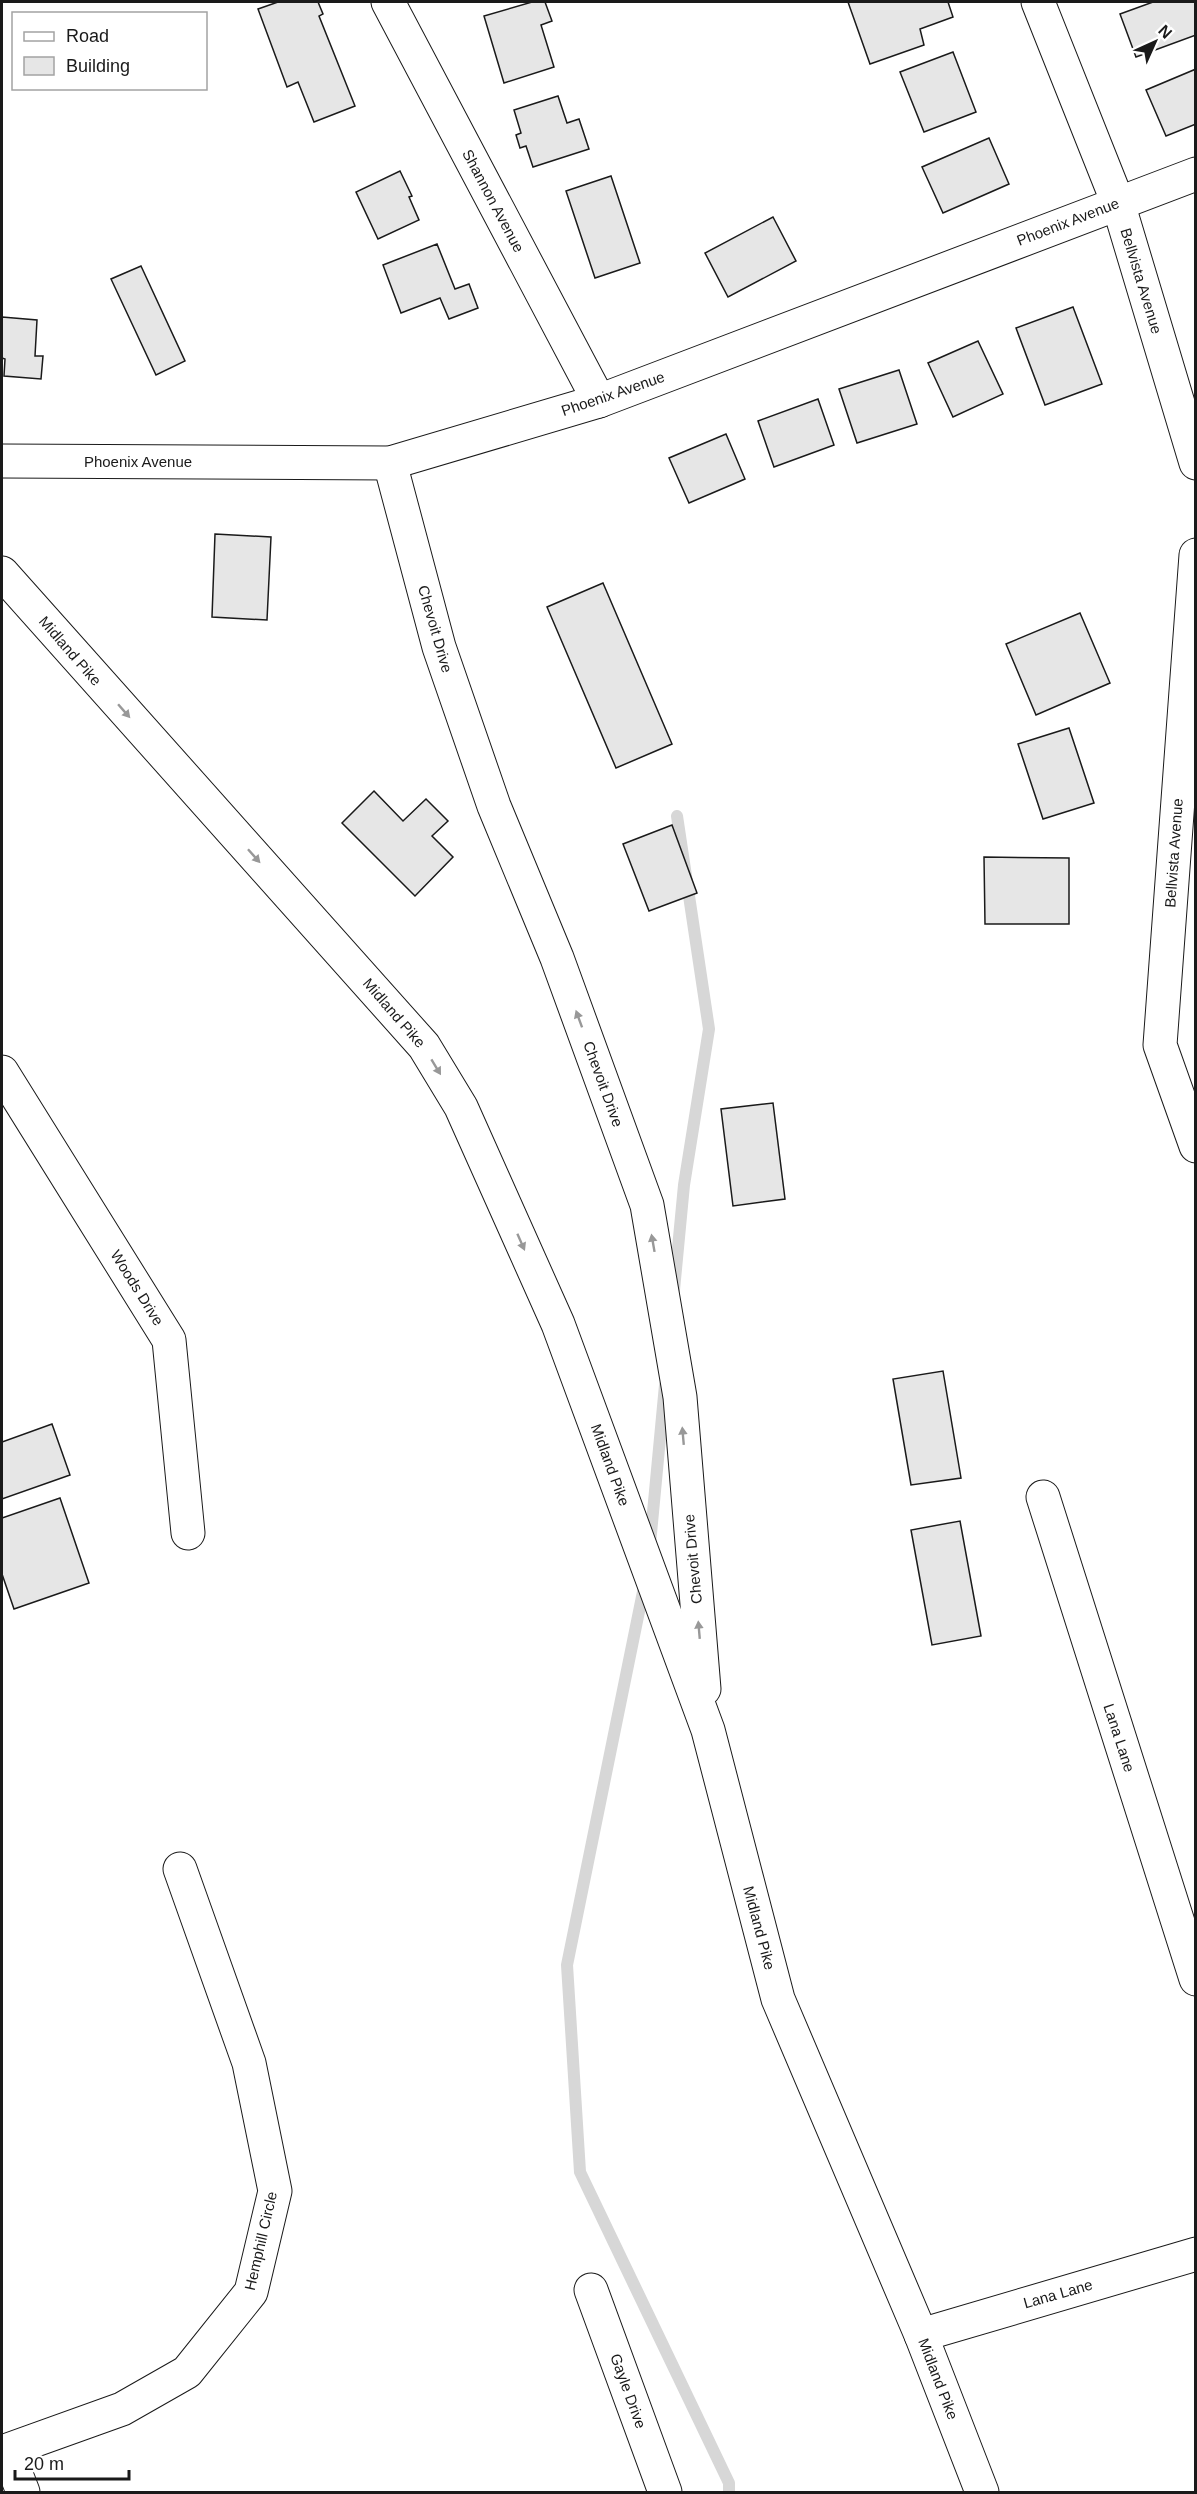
<svg xmlns="http://www.w3.org/2000/svg" width="1197" height="2494" font-family="Arial,sans-serif">
<style>
.lines{fill:none;stroke-linecap:round;stroke-linejoin:round}
.stream{stroke:#d7d7d7;stroke-width:12}
.building{fill:#e6e6e6;stroke:#1a1a1a;stroke-width:1.5}
.street-casing{stroke:#1a1a1a;stroke-width:35}
.street{stroke:#fff;stroke-width:33}
.oneway{fill:#989898}
.labels{text-anchor:middle;stroke-width:4.5;stroke-linejoin:round;paint-order:stroke}
.street-label{font-size:15px;fill:#1a1a1a;stroke:#fff}
</style>
<rect width="100%" height="100%" fill="#fff"/>
<g class="lines">
<g class="stream">
<polyline points="674,1290 684,1185 709,1029 677,816"/>
<polyline points="650,1544 665,1385"/>
<polyline points="645,1582 567,1965 580,2172 729,2483 729,2492"/>
</g>
</g>
<g class="building">
<polygon points="278,2 318,2 323,14 319,16 355,106 314,122 298,82 287,87 258,9"/>
<polygon points="532,2 545,2 552,21 541,25 554,67 504,83 484,16"/>
<polygon points="848,2 948,2 953,17 920,29 924,45 870,64"/>
<polygon points="1153,2 1196,2 1196,35 1136,57 1120,14"/>
<polygon points="953,52 976,112 924,132 900,72"/>
<polygon points="1196,69 1196,124 1166,136 1146,90"/>
<polygon points="558,96 567,123 579,119 589,149 533,167 526,146 520,148 516,135 521,133 514,110"/>
<polygon points="989,138 1009,184 943,213 922,167"/>
<polygon points="400,171 412,196 409,197 419,220 378,239 356,192"/>
<polygon points="611,176 640,263 595,278 566,191"/>
<polygon points="773,217 796,261 728,297 705,253"/>
<polygon points="437,244 455,289 469,284 478,308 449,319 440,298 401,313 383,265"/>
<polygon points="141,266 185,361 156,375 111,279"/>
<polygon points="1073,307 1102,384 1045,405 1016,328"/>
<polygon points="2,317 37,320 35,356 43,356 41,379 4,376 5,359 2,358"/>
<polygon points="978,341 1003,394 953,417 928,363"/>
<polygon points="899,370 917,424 857,443 839,389"/>
<polygon points="818,399 834,445 774,467 758,421"/>
<polygon points="726,434 745,479 689,503 669,458"/>
<polygon points="215,534 271,537 267,620 212,617"/>
<polygon points="603,583 672,744 616,768 547,607"/>
<polygon points="1080,613 1110,683 1036,715 1006,644"/>
<polygon points="1069,728 1094,803 1043,819 1018,744"/>
<polygon points="374,791 403,821 426,799 448,821 432,836 453,857 415,896 342,823"/>
<polygon points="672,825 697,893 649,911 623,844"/>
<polygon points="984,857 1069,858 1069,924 985,924"/>
<polygon points="773,1103 785,1199 733,1206 721,1109"/>
<polygon points="943,1371 961,1478 911,1485 893,1379"/>
<polygon points="52,1424 70,1475 2,1499 2,1442"/>
<polygon points="60,1498 89,1583 14,1609 2,1574 2,1518"/>
<polygon points="960,1521 981,1636 932,1645 911,1530"/>
</g>
<g class="lines">
<g class="street-casing">
<g id="street">
<polyline points="388,2 599,401"/>
<polyline points="1038,2 1118,203 1196,463"/>
<polyline points="2,461 390,463 599,401 1196,174"/>
<polyline points="390,463 439,647 494,806 557,958 647,1205 680,1397 704,1689"/>
<polyline points="1196,555 1160,1045 1196,1146"/>
<polyline points="2,573 424,1046 461,1107 558,1324 708,1730 778,1999 921,2335 982,2492"/>
<polyline points="2,1072 169,1340 188,1533"/>
<polyline points="1043,1497 1196,1979"/>
<polyline points="591,2290 665,2492"/>
<polyline points="921,2335 1196,2254"/>
<polyline points="7,2451 23,2492"/>
<polyline points="2,2452 122,2409 187,2372 251,2292 275,2191 249,2063 180,1869"/>
</g>
</g>
<use href="#street" class="street"/>
</g>
<defs><path id="oneway-solid" d="M-6-.8H1V-3.2L6.5 0L1 3.2V.8H-6Z" transform="scale(1.5)"/></defs>
<g class="oneway">
<use href="#oneway-solid" transform="translate(124 711) rotate(49)"/>
<use href="#oneway-solid" transform="translate(254 856) rotate(48)"/>
<use href="#oneway-solid" transform="translate(579 1019) rotate(-110)"/>
<use href="#oneway-solid" transform="translate(436 1067) rotate(59)"/>
<use href="#oneway-solid" transform="translate(521 1242) rotate(66)"/>
<use href="#oneway-solid" transform="translate(653 1243) rotate(-100)"/>
<use href="#oneway-solid" transform="translate(683 1436) rotate(-95)"/>
<use href="#oneway-solid" transform="translate(699 1630) rotate(-95)"/>
</g>
<g class="labels">
<g class="street-label">
<text transform="translate(493 201) rotate(62)" y="5">Shannon Avenue</text>
<text transform="translate(1068 222) rotate(-21)" y="5">Phoenix Avenue</text>
<text transform="translate(1141 281) rotate(73)" y="5">Bellvista Avenue</text>
<text transform="translate(613 394) rotate(-19)" y="5">Phoenix Avenue</text>
<text x="138" y="467">Phoenix Avenue</text>
<text transform="translate(435 629) rotate(74)" y="5">Chevoit Drive</text>
<text transform="translate(70 651) rotate(49)" y="5">Midland Pike</text>
<text transform="translate(1174 853) rotate(-86)" y="5">Bellvista Avenue</text>
<text transform="translate(394 1013) rotate(49)" y="5">Midland Pike</text>
<text transform="translate(603 1084) rotate(70)" y="5">Chevoit Drive</text>
<text transform="translate(137 1288) rotate(58)" y="5">Woods Drive</text>
<text transform="translate(610 1465) rotate(70)" y="5">Midland Pike</text>
<text transform="translate(693 1559) rotate(-95)" y="5">Chevoit Drive</text>
<text transform="translate(1119 1738) rotate(72)" y="5">Lana Lane</text>
<text transform="translate(759 1928) rotate(75)" y="5">Midland Pike</text>
<text transform="translate(261 2241) rotate(-77)" y="5">Hemphill Circle</text>
<text transform="translate(1058 2294) rotate(-16)" y="5">Lana Lane</text>
<text transform="translate(938 2379) rotate(69)" y="5">Midland Pike</text>
<text transform="translate(628 2391) rotate(70)" y="5">Gayle Drive</text>
</g>
</g>
<rect width="1197" height="2494" fill="none" stroke="#1a1a1a" stroke-width="6"/>
<rect x="12" y="12" width="195" height="78" fill="#ffffff" stroke="#a3a3a3" stroke-width="1.5"/>
<rect x="24" y="32" width="30" height="9" fill="#ffffff" stroke="#a3a3a3" stroke-width="1.5"/>
<text x="66" y="42" font-size="18" fill="#1a1a1a">Road</text>
<rect x="24" y="57" width="30" height="18" fill="#e6e6e6" stroke="#a3a3a3" stroke-width="1.5"/>
<text x="66" y="72" font-size="18" fill="#1a1a1a">Building</text>
<g transform="translate(1155 42) rotate(45)" stroke="#ffffff" stroke-width="4.5" paint-order="stroke">
<path d="M0-4.5L10 22L0 15L-10 22Z" fill="#1a1a1a"/>
<text y="-9" font-size="16" font-weight="bold" text-anchor="middle" fill="#1a1a1a">N</text>
</g>
<path d="M15 2470v9h114v-9" fill="none" stroke="#1a1a1a" stroke-width="3"/>
<text x="24" y="2470" font-size="18" fill="#1a1a1a" stroke="#ffffff" stroke-width="4.5" paint-order="stroke">20 m</text>
</svg>
